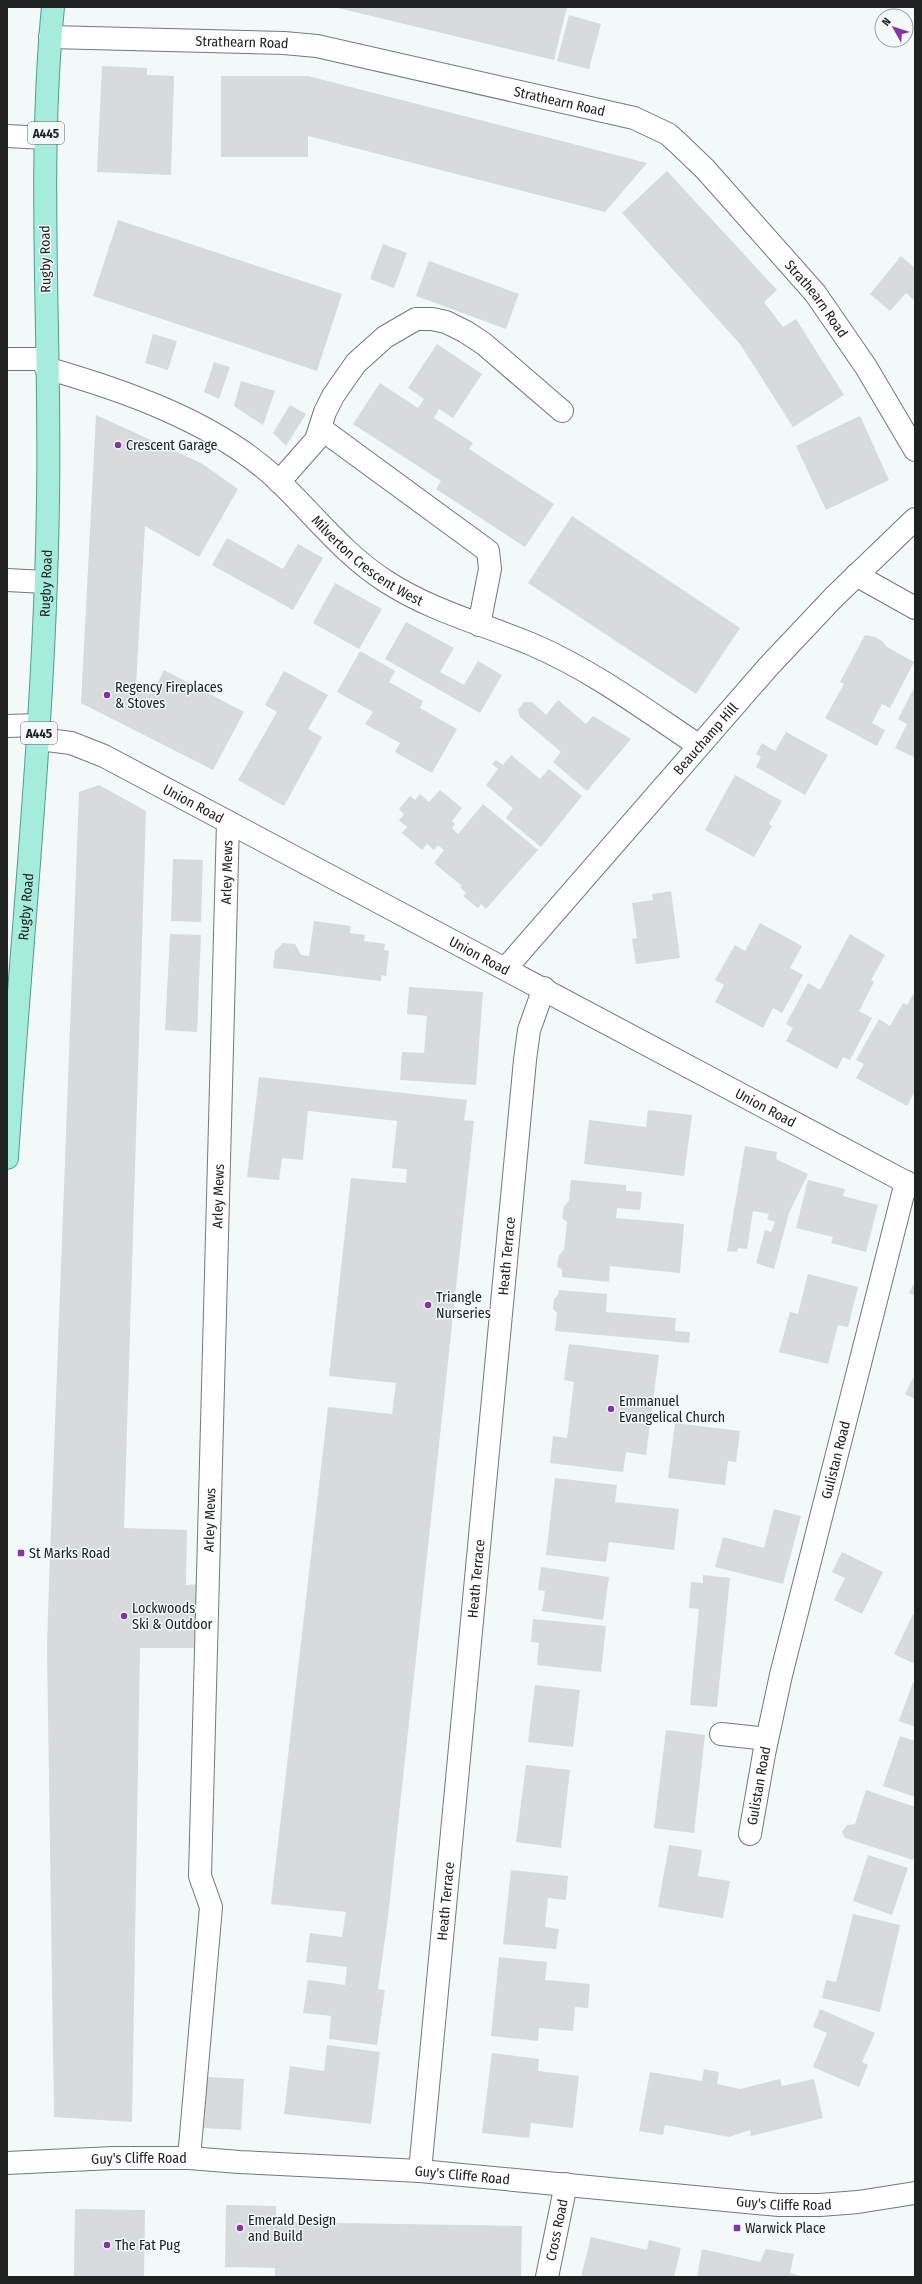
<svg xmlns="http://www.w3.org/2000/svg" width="922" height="2284" font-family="'Fira Sans Condensed',sans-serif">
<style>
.building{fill:#d7dbdd}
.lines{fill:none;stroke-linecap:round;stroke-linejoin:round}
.minor-casing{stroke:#747878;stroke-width:24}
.major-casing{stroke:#519e8d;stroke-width:24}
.minor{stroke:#fff;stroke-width:22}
.major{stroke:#a6ecdd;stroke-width:22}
.poi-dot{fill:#8634a3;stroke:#f3f8f9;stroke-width:1.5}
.labels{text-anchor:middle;stroke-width:3;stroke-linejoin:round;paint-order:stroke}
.shield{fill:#f3f8f9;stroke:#5f6262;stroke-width:1}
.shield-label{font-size:13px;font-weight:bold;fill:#202222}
.street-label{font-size:14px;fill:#202222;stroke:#f3f8f9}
.poi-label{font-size:14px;fill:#202222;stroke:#f3f8f9;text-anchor:start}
</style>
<rect width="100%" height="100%" fill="#f3f8f9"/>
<g class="building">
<polygon points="334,7 567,7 554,60"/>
<polygon points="569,15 601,24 589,69 557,61"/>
<polygon points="102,66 147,68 147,75 174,76 171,175 97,172"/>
<polygon points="221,76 308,76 647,163 605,212 308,136 308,157 221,157"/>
<polygon points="667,171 777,290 764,302 783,327 796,319 844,395 793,427 740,344 622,213"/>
<polygon points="118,220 342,294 317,371 93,296"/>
<polygon points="383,244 407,253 394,288 370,279"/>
<polygon points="901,256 915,268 915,301 906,293 890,311 870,294"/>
<polygon points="429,261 519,294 506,329 416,296"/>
<polygon points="153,334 177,341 168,370 145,363"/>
<polygon points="437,344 482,374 453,418 439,409 434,418 473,443 469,449 554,504 525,547 436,489 441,481 353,424 380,383 418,408 424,399 408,388"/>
<polygon points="214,362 230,367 219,399 204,392"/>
<polygon points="241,381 275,391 263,425 234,406"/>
<polygon points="290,405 306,414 286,446 273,433"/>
<polygon points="96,415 201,463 238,489 199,557 145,526 136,686 152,694 164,670 244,712 213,770 81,703"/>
<polygon points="860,416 889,480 826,510 796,446"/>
<polygon points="572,516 740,628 696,694 528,583"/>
<polygon points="227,538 283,569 298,544 323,558 293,610 212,565"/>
<polygon points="335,583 382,609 359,649 313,623"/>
<polygon points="406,622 454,648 440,672 464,685 478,661 502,675 480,713 385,659"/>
<polygon points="865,635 875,637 882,641 887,647 914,662 890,708 882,704 872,723 885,730 877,746 825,718 844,684 840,682"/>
<polygon points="360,651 395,671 389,682 423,701 420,708 457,729 432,773 395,752 400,743 365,724 373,712 337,692"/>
<polygon points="284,671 328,695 308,729 322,737 284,806 238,780 277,712 265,705"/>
<polygon points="915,686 915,758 895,748 907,724 898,719"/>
<polygon points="558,700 586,724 593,716 631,739 587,791 553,762 561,752 520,717 518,710 524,702 532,702 546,715"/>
<polygon points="786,732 828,755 805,795 756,767 761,757 756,754 762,743 775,751"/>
<polygon points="511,755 540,779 549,769 582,796 541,847 506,818 513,808 486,785 498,769 492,764 496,760 503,765"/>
<polygon points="735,775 782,801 769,824 772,826 754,857 705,830"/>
<polygon points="99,785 146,811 124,1528 187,1530 186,1585 201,1584 200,1648 140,1648 132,2122 54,2117 47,1647 49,1582 79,792"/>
<polygon points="440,790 462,808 452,821 455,824 452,828 458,834 483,804 538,850 486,909 481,904 478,908 463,896 466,893 460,887 462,886 434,863 444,850 438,845 434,850 427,844 422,850 402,833 407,827 399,820 404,814 399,809 410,796 415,800 420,794 429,802"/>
<polygon points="173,859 203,860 201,922 171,921"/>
<polygon points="671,891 680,958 636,964 632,939 637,938 632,903 653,900 652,894"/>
<polygon points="314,921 351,926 350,933 365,935 364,941 385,944 384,950 389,951 386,976 381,975 381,981 273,968 275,951 283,943 295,944 301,955 309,956"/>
<polygon points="760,923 802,946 790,968 803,975 782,1013 773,1008 763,1028 715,1002 724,985 715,980 735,945 745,951"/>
<polygon points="170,934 201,935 197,1032 165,1030"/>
<polygon points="850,934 885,955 871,980 874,982 859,1011 872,1018 850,1060 843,1057 837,1069 786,1041 793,1028 786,1024 808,983 820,990"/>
<polygon points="409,987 483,992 476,1085 400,1080 402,1052 424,1053 427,1016 407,1014"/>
<polygon points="913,994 915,996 915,1091 907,1106 856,1078 864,1064 856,1060 879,1019 890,1026 903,1003 907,1005"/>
<polygon points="259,1077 467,1100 464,1120 474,1121 388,1917 378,1989 385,1990 377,2045 329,2039 331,2016 303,2013 308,1980 345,1985 347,1967 306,1962 310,1933 342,1937 346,1912 271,1904 328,1407 392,1414 396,1383 329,1376 351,1178 406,1183 407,1169 392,1168 397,1121 308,1111 303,1160 282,1158 279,1180 247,1177"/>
<polygon points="648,1110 692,1115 684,1176 584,1164 589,1120 646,1127"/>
<polygon points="745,1146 777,1152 776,1159 808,1174 789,1213 774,1269 756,1263 765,1230 771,1232 775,1222 767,1219 769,1214 753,1211 747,1249 738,1248 737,1252 727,1251"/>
<polygon points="571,1180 626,1185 626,1191 642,1192 640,1210 617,1208 616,1218 684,1224 680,1273 610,1266 609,1282 562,1277 562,1270 557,1266 559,1255 564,1250 567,1222 562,1218 564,1206 569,1201"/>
<polygon points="808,1180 845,1189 843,1196 878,1205 866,1252 831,1243 833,1237 796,1228"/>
<polygon points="808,1274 858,1287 848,1327 838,1325 828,1364 779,1352 790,1312 798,1314"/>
<polygon points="915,1281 915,1296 909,1293"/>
<polygon points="559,1290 607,1294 606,1312 676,1318 675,1331 690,1332 689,1343 555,1331 557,1313 553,1309 554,1299 558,1295"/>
<polygon points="569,1344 659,1355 646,1455 626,1452 623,1472 550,1463 553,1436 567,1438 574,1382 564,1380"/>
<polygon points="915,1374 915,1399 905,1394"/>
<polygon points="675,1423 740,1431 736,1462 728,1461 725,1485 668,1478"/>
<polygon points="555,1478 617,1485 615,1502 679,1509 674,1550 609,1542 606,1562 546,1555"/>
<polygon points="774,1509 801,1516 783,1584 715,1567 723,1537 764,1548"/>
<polygon points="842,1552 883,1572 862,1614 834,1600 845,1578 832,1572"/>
<polygon points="541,1567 609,1577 603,1620 542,1611 545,1591 538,1590"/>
<polygon points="703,1575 730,1578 717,1707 690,1705 699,1609 689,1608 691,1582 703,1583"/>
<polygon points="913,1614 915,1616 915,1664 894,1654"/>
<polygon points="533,1619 606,1626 601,1672 537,1665 539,1643 531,1642"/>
<polygon points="913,1682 915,1683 915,1727 899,1721"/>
<polygon points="535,1685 580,1690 573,1747 528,1742"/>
<polygon points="666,1730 705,1735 694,1833 654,1828"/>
<polygon points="900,1736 915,1741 915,1797 883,1786"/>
<polygon points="526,1765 570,1770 561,1848 516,1842"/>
<polygon points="866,1790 915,1807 915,1853 913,1860 845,1838 842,1832 847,1825 855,1824"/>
<polygon points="669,1845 702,1850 698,1876 730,1881 723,1918 658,1907"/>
<polygon points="868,1855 908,1868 892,1915 853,1901"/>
<polygon points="511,1870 568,1876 566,1900 548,1898 545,1927 559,1929 556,1949 503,1944"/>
<polygon points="853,1914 900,1925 880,2012 822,1998 826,1980 836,1982"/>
<polygon points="499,1957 547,1962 545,1980 590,1984 588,2008 575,2007 573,2031 539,2028 538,2041 491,2036"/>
<polygon points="820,2009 875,2033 862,2062 868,2065 859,2087 813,2067 827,2033 813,2027"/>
<polygon points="327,2045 380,2052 371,2124 284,2114 290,2066 324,2071"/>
<polygon points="492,2053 539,2059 538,2071 579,2076 573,2128 531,2123 529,2138 482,2133"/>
<polygon points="704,2069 719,2072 717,2084 740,2089 780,2079 782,2086 814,2079 823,2118 751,2136 750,2130 729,2137 665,2125 663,2135 639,2131 650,2072 702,2081"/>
<polygon points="207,2077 244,2079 241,2130 204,2128"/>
<polygon points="226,2205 276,2206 276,2222 522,2226 521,2277 275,2277 275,2268 225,2267"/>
<polygon points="75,2209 145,2210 144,2277 74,2277"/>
<polygon points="591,2237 647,2250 649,2240 681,2248 674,2277 581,2277"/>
<polygon points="702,2249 760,2262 766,2249 794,2254 790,2273 805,2277 697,2277"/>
</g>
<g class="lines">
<g class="minor-casing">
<g id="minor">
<path id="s1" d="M50,37L284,43L317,46L634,118L668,134L679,144L705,169L815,293L866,367L915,450"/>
<polyline points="7,136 46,138"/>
<polyline points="7,359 46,359"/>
<path id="s2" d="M46,368C123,390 209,420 270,473C310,509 341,553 387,582C432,611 483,624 531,644C592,670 644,709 698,745"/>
<polyline points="320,428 488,551 490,569 479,625"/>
<polyline points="279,482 316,440 325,412 333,396 356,363 385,337 416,319 432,319 446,322 466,332 484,344 562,411"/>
<polyline points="856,575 915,608"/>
<polyline points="7,580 45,582"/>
<polyline points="7,726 39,725"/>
<path id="s3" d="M39,739L71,743L104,756L915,1187"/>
<path id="s4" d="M506,968L768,667L834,597L915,519"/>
<polyline points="721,1734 767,1739"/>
<path id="s5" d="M750,1834L764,1754L781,1675L906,1182"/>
<path id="s6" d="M189,2158L211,1907L200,1876L228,822"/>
<path id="s7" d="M7,2163L113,2158H189L239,2162L420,2171L779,2205H820L858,2202L915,2193"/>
<path id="s8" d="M420,2171L525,1060L529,1030L544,988"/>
<path id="s9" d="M547,2277L566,2184"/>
</g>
</g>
<g class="major-casing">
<g id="major">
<path id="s10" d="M7,1158C21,938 45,719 48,499C51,335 37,171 53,7"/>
</g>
</g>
<use href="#minor" class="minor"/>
<use href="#major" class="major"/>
</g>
<g class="poi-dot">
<circle cx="118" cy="445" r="4"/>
<circle cx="107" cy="695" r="4"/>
<circle cx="428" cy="1305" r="4"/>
<circle cx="611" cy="1409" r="4"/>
<rect x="17" y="1549" width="8" height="8" rx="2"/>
<circle cx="124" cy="1616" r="4"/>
<circle cx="240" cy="2228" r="4"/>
<rect x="733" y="2224" width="8" height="8" rx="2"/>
<circle cx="107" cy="2245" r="4"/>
</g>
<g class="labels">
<g class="shield">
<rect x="28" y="122" width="36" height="22" rx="3"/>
<rect x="21" y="722" width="36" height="22" rx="3"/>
</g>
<g class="shield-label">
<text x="46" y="138">A445</text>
<text x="39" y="738">A445</text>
</g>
<g class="street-label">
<text dy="5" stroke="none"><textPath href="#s1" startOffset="192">Strathearn Road</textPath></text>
<text dy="5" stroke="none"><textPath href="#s1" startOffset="516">Strathearn Road</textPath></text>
<text transform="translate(45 259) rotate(-91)" y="5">Rugby Road</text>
<text dy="5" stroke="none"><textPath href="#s1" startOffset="852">Strathearn Road</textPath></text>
<text dy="5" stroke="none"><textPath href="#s2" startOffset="381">Milverton Crescent West</textPath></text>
<text dy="5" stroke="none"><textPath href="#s10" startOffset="576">Rugby Road</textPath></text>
<text dy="5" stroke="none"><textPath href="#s4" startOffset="304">Beauchamp Hill</textPath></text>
<text dy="5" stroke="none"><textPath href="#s3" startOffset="169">Union Road</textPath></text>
<text dy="5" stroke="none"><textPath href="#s6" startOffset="1289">Arley Mews</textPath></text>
<text dy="5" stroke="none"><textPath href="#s10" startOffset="252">Rugby Road</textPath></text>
<text dy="5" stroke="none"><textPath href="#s3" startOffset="493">Union Road</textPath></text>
<text dy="5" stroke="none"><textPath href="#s3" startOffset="817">Union Road</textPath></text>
<text dy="5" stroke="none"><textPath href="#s6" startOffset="965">Arley Mews</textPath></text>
<text dy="5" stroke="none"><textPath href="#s8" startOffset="919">Heath Terrace</textPath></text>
<text dy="5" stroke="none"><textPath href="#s5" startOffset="384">Gulistan Road</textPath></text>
<text dy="5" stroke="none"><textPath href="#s6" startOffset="641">Arley Mews</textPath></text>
<text dy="5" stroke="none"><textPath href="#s8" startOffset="595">Heath Terrace</textPath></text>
<text dy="5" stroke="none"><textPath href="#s5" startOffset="49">Gulistan Road</textPath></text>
<text dy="5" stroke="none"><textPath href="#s8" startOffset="271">Heath Terrace</textPath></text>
<text dy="5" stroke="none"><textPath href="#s7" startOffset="132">Guy's Cliffe Road</textPath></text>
<text dy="5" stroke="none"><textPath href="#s7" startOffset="456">Guy's Cliffe Road</textPath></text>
<text dy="5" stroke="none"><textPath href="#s7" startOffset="779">Guy's Cliffe Road</textPath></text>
<text dy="5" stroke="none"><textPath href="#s9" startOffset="48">Cross Road</textPath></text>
</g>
<g class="poi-label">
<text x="126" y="450">Crescent Garage</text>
<text x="115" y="692">Regency Fireplaces<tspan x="115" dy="16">&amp; Stoves</tspan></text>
<text x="436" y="1302">Triangle<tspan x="436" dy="16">Nurseries</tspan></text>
<text x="619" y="1406">Emmanuel<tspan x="619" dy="16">Evangelical Church</tspan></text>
<text x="29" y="1558">St Marks Road</text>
<text x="132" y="1613">Lockwoods<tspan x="132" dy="16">Ski &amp; Outdoor</tspan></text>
<text x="248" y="2225">Emerald Design<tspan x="248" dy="16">and Build</tspan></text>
<text x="745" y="2233">Warwick Place</text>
<text x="115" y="2250">The Fat Pug</text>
</g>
</g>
<rect width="922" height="2284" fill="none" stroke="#202222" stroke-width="16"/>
<g transform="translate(894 28) rotate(309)"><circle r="19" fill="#f3f8f9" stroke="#9fa2a3"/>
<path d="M0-3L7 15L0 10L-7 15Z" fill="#8634a3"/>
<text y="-6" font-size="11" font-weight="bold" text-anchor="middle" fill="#202222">N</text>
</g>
</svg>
